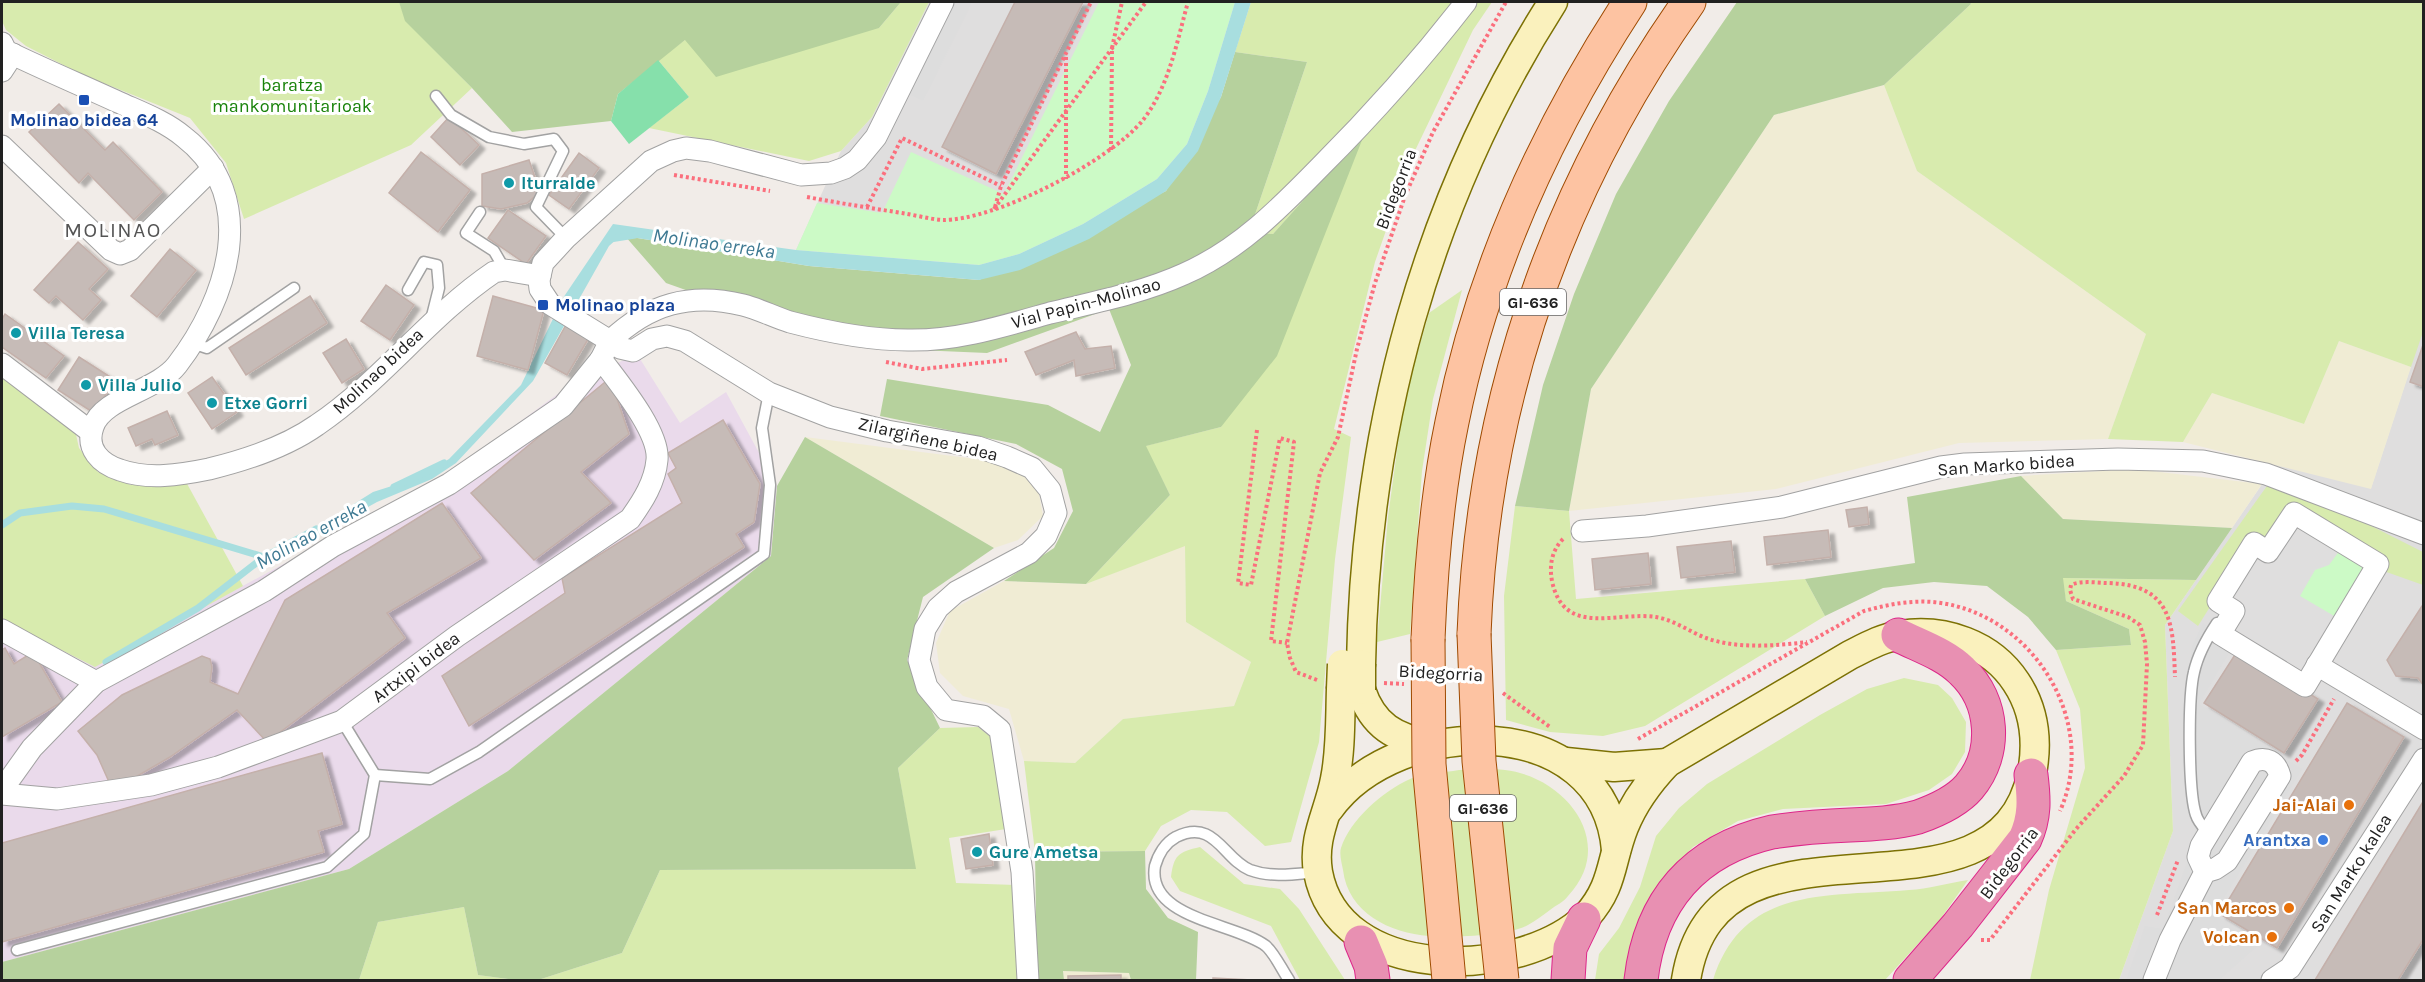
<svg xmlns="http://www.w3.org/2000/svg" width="2425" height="982" font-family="Karla,sans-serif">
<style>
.residential{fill:#dfdede}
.industrial{fill:#eadaeb}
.farmland{fill:#f0ecd4}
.grass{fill:#d8ebae}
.forest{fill:#b6d19d}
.park{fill:#ccfac6}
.pitch{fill:#86e0ab}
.parking{fill:#ddd}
.water{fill:#a8dedf}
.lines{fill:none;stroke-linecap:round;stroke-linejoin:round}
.stream{stroke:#a8dedf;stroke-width:7}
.building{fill:#c6bbb7;stroke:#c4b0aa;stroke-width:1.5;filter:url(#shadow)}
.lane-casing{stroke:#a2a2a2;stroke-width:13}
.street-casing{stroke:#a2a2a2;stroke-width:23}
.secondary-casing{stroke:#7c7104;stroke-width:31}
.primary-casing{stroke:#9e4a00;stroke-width:35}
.highway-casing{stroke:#dd278a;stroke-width:35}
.path{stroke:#fb6f7d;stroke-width:4;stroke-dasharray:3 3;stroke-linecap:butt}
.lane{stroke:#fff;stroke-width:10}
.street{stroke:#fff;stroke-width:21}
.secondary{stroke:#faf1bd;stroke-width:28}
.primary{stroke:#fdc3a2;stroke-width:33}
.highway{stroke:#e890b2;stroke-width:33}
.secondary-bridge-casing{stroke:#7c7104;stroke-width:31;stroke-linecap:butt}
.primary-bridge-casing{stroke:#9e4a00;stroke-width:35;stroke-linecap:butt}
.secondary-bridge{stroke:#faf1bd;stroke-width:28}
.primary-bridge{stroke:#fdc3a2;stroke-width:33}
.transit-dot{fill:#1a4fb4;stroke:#fff;stroke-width:2}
.culture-dot{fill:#0f9aa8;stroke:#fff;stroke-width:2}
.food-dot{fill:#e8710a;stroke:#fff;stroke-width:2}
.shop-dot{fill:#3f7fe0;stroke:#fff;stroke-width:2}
.labels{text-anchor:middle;stroke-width:6;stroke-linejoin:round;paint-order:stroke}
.shield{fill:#fff;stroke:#646464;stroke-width:1.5}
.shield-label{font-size:16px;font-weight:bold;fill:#212121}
.park-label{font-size:18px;fill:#19830b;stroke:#fff}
.transit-label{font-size:18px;font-weight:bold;fill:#164399;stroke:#fff}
.culture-label{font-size:18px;font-weight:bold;fill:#0d838f;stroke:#fff;text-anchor:start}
.street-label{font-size:18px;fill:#212121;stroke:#fff}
.food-label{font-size:18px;font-weight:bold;fill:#c56008;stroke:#fff;text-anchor:end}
.shop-label{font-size:18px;font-weight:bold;fill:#366cbe;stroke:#fff;text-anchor:end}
.water-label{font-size:20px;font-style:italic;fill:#3f7a93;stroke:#fff}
.quarter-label{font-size:21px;letter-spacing:1.5px;fill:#545454;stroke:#fff}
</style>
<defs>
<filter id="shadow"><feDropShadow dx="6" dy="4" stdDeviation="1.5" flood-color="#0004"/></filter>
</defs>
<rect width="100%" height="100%" fill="#f1ece8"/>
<g class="residential">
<polygon points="929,2 1235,2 1157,179 796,250 841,151 872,117"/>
<polygon points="2423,329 2423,980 2119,980 2173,831 2165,625 2276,464 2371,488"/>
</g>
<polygon class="industrial" points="637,354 680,423 726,392 777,486 771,556 508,771 349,869 2,962 2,627 14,626 95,666 446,476 570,385"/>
<g class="farmland">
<polygon points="1884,85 1917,171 2146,334 2108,439 1959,443 1776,489 1569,511 1591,389 1774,115"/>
<polygon points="2339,341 2411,367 2371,489 2183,442 2212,393 2304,424"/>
<polygon points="805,437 991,461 1017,468 1037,483 1043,516 1018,540 994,548"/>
<polygon points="2134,469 2262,484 2232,528 2063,519 2021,476"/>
<polygon points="1185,545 1186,622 1251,662 1234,706 1123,719 1075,763 1024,761 1009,709 963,696 940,673 936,643 950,611 1004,581 1086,584"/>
<polygon points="1063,971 1129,973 1131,980 1064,980"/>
</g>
<g class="grass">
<polygon points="2,2 399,2 406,21 472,88 411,145 244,219 226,163 190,118 81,74 26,46 6,30 2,21"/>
<polygon points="901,2 929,2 872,117 841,151 809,161 649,128 689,97 658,60 685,40 879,28"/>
<polygon points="1251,2 1492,2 1473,30 1411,159 1375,262 1334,429 1351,437 1335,559 1319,742 1291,842 1265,846 1227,812 1191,810 1161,826 1145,851 1035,852 1024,761 1075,763 1123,719 1234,706 1251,662 1186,622 1185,546 1086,584 1170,495 1145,446 1221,427 1364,132 1273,234 1249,232 1307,62 1235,52"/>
<polygon points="1970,2 2423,2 2424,329 2411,367 2339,341 2304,424 2212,393 2183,442 2108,439 2146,334 1917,171 1884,85 1971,4"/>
<polygon points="1462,290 1433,399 1422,471 1410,634 1377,642 1388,517 1404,400 1429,313"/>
<polygon points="2,375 75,430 79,448 98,472 131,485 185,480 243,586 95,667 14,626 2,627"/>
<polygon points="2269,483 2295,497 2300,490 2423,552 2423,585 2378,569 2292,508 2267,547 2253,538 2198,626 2178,611"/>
<polygon points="1515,506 1569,511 1576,599 1805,579 1825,616 1645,726 1603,736 1550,732 1506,720 1504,596"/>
<polygon points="2062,578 2196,580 2165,625 2173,831 2119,980 2030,980 2049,890 2085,768 2080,709 2056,650 2131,645 2129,629 2066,601"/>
<polygon points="1904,678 1938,685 1952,698 1966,722 1965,752 1952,774 1929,790 1886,804 1783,809 1738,821 1693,847 1657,886 1635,935 1629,980 1595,980 1599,954 1619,928 1640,887 1656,836 1679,808 1707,784 1820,715 1867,689"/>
<polygon points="978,727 992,738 1006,829 949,838 956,883 1016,885 1020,980 538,980 622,953 660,870 915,869 898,768 940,728"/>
<path d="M1459,770C1474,770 1490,768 1505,770C1566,777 1618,843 1568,896C1564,902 1556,905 1550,910C1543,915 1535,921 1528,925C1508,936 1451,938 1429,936C1390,933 1348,913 1343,870C1342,864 1339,854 1341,848C1350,820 1383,791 1410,779C1424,772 1444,773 1459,770Z"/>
<path d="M1200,847L1244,884L1280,889L1299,909L1345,980H1300L1271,926L1180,891L1171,877C1174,855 1178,852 1200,847Z"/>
<path d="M1968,880L1939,921L1885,980H1713C1743,885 1828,897 1909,890C1928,889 1948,883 1968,880Z"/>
<polygon points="464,907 478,975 515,980 359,980 378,922"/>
</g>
<g class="forest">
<polygon points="399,2 901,2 879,28 716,77 685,40 618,94 611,121 512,132 472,88 405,21"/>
<polygon points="1737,2 1970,2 1971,4 1884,85 1774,115 1591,389 1569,511 1515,506 1543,385 1574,294 1616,194 1669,101"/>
<polygon points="1235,52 1307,62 1249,232 1273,234 1366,130 1277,356 1221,427 1146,446 1170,495 1086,584 1004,581 1054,548 1073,511 1062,469 1016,444 880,416 887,379 1048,405 1100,432 1131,365 1109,309 987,353 894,349 793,328 666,283 625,236 809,266 979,280 1166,191 1221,97"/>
<polygon points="805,437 994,548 923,597 907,660 940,728 898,768 916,869 660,870 622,953 538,980 515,980 478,975 464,907 378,922 359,980 2,980 2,962 349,869 508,771 771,556 777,486"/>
<polygon points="2021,476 2063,519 2232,528 2196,580 2063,578 2066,601 2129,629 2131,645 2056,650 2028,617 1987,586 1934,582 1883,588 1825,616 1805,579 1915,563 1907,497"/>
<polygon points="1145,851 1146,889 1168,918 1198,932 1196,980 1131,980 1129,973 1063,971 1064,980 1037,980 1035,852"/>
</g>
<g class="park">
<polygon points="1099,2 1235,2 1208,91 1187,144 1157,179 1083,224 1019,254 979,265 796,250 817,203 882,213 911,152 1004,194"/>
<polygon points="2340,550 2371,566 2341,620 2300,596 2315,570 2329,565"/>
</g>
<polygon class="pitch" points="658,60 689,97 629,144 611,121 618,94"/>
<g class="parking">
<polygon points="954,2 972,2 923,101 908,94"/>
<polygon points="2203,623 2232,648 2199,704 2302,769 2214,915 2260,944 2219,980 2126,980 2145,926 2163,929 2196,837 2188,780 2186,701 2192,646"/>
</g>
<polygon class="water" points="1235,2 1251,2 1221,97 1198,151 1166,191 1089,239 1020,270 979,280 809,266 625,236 619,237 609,246 533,381 456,463 432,479 377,502 291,550 285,547 373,492 417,478 449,459 521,385 563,298 613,224 796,250 979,265 1019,254 1083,224 1157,179 1187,144 1208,91"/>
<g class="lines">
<g class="stream">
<polyline points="610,239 635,235"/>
<polyline points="394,487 444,463"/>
<polyline points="2,525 20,513 72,506 104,509 264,557"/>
<polyline points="106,662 198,608 264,557 316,529"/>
</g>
</g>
<g class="building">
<polygon points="1015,2 1083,2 996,174 942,147"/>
<polygon points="59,104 105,150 113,142 162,192 134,220 88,173 79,183 29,132"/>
<polygon points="449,117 479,145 460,165 431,137"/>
<polygon points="421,152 470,190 438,232 389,193"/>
<polygon points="579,153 599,168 569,209 549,195"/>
<polygon points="529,160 540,192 527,203 501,209 482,206 482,174"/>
<polygon points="508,210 546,236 526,264 488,238"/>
<polygon points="78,242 108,269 89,289 101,300 83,320 56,296 49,303 34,290"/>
<polygon points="170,249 196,270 157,317 131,296"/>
<polygon points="386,285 414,305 390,340 361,321"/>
<polygon points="310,296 327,323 246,375 229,348"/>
<polygon points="493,296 544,310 528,370 477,356"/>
<polygon points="5,314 64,356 46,378 2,347 2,319"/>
<polygon points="567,323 590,336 567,375 545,363"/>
<polygon points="1076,332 1085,349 1111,346 1115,368 1076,376 1074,360 1036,375 1025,352"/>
<polygon points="346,339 364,369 342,383 323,353"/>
<polygon points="2424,342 2424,387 2410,382"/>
<polygon points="79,357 115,380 94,413 58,390"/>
<polygon points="212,377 237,412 212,429 188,393"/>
<polygon points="610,378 629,434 581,472 611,503 534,560 471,493"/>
<polygon points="167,411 178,435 155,445 152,439 136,446 128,428"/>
<polygon points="723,420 760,484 754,522 736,534 744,547 469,726 442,676 565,593 562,578 682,503 668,474 676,468 668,453"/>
<polygon points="442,503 481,558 387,613 405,638 267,742 237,710 170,757 134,778 109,782 97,755 78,731 122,695 202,656 210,659 212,667 210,682 238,694 285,600"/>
<polygon points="1867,507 1869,524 1849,527 1846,510"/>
<polygon points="1828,530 1831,557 1767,565 1764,537"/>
<polygon points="1731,541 1735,572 1681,578 1677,547"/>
<polygon points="1648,553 1651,584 1595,590 1592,559"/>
<polygon points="2422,606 2424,606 2424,686 2418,678 2396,676 2387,660"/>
<polygon points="5,648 14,664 33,652 62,702 2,737 2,650"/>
<polygon points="2238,650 2318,699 2284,753 2204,703"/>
<polygon points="2347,703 2404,737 2277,948 2220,914"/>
<polygon points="322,753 342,824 318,831 324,852 2,942 2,843"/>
<polygon points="2424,800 2424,938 2398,980 2315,980"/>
<polygon points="989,834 993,865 966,869 961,839"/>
<polygon points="1121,975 1121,980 1068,980 1068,976"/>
<polygon points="1213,978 1252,980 1213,980"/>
</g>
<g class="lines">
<g class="lane-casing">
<g id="lane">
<polyline points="436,96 451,115 489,137 524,144 554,139 563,151 536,207 566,238"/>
<polyline points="480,212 466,233 494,251 505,270"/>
<polyline points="408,290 424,262 437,265 439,288 431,320"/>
<polyline points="192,343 207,348 294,288"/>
<polyline points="375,775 430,779 479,752 764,554 770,485 762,428 769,393"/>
<path d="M2209,834C2204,828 2198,822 2196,815C2188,792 2188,696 2194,672C2198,654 2207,638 2217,623"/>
<polyline points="17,950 327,867 364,834 375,775 342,721"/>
<path d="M1289,980C1282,970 1275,954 1266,946C1236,923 1146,919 1155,866C1158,855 1165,843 1176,837C1215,818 1223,859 1250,870C1272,878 1295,874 1318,872"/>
</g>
</g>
<g class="street-casing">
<g id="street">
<path d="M2,43L6,51C43,69 81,85 118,102C140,112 165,121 184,137C261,197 228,299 177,365C157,391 102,398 93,427C85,449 101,464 120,470C148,480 180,475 209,469C246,460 286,447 317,425C382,381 429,316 494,272L505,270L540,276"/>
<polyline points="2,71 13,54"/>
<polyline points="2,146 111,250 120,254 130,250 213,168"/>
<polyline points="2,364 91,432"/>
<polygon points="2294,513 2378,564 2305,686 2220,634 2234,611 2218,601 2254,543 2268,552"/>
<polyline points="1582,531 1647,526 1782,507 1941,467 1965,464 2118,459 2203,461 2266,474 2424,534"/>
<polyline points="2,630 96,682"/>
<polyline points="2317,665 2424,729"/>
<polyline points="2,790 32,748 96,682 264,591 333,546 449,484 563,406 601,359 610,341 550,304 540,289 539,280 543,263 566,238 651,161 673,151 686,148 710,151 801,175 831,173 845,168 857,160 876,137 943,2"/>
<path d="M2,794L57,799L151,785L218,767L342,721L457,636L630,519C643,501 655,482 657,460C660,432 618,382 601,359"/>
<path d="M1028,980L1022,872L1000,730L983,716L946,710L927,687L919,660L925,629L938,608L956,592L1029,553L1046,536L1056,513L1050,490L1032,468L1007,457L978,447L887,431L830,417L769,393L685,341L667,336L652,339L633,351L620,348L610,341C649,304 690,292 743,305C759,309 774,317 790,322C828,332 868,340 908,340C957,341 1004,326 1050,313C1095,302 1142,293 1184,274C1239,250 1280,208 1321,166C1373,114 1421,60 1466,2"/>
<path d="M2154,980L2170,940L2205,872L2215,869L2227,861L2280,776C2276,761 2266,756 2252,762L2201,846L2198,857L2205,872"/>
<polyline points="2272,980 2290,968 2424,759"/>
</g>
</g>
<g class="secondary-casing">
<g id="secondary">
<path d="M1361,664C1365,428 1426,201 1553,2"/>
<path d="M1341,689C1340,718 1341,750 1335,779C1329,812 1312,837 1318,872C1338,982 1517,982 1586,917C1614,886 1610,862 1624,827C1634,802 1649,782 1667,763L1850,655C1866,647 1882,638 1900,635C1944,628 1991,644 2016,682C2034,709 2038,741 2032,773C1995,947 1717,785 1686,980"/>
<path d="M1361,690C1373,726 1395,738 1431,745"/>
<polyline points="1566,762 1614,767 1667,763"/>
<path d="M1329,809C1397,714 1604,709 1616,850"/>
</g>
</g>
<g class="primary-casing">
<g id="primary">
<path d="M1474,634C1483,402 1555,192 1689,2"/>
<path d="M1428,639C1431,566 1437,494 1452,422C1482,272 1547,129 1630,2"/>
</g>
</g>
<g class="highway-casing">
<g id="highway">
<polyline points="1361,942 1371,966 1373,980"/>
<polyline points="1568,980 1570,948 1584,919"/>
<path d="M1641,980C1650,901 1694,850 1772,832C1798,828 1824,826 1850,825C1873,824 1896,823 1918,817C1935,811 1957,801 1969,787C1998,753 1994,701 1962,671C1945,654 1920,646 1898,635"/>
<path d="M1910,980L1958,925L2025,839C2035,817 2034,799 2031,775"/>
</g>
</g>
<g class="path">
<polyline points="1066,57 1066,179"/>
<polyline points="1111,150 1112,48 1122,2"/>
<polyline points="674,175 770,191"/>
<path d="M807,197C839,203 870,208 902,213C915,215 929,219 942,220C995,221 1110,161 1143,120C1169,87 1177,41 1188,2"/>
<polyline points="867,207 902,138 1001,186"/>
<polyline points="995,207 1001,186 1091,2"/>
<polyline points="994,209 1146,2"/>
<polyline points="886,362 922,369 1007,360"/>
<polyline points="1257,430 1238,583 1251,585 1280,438 1294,442 1271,641 1287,643"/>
<path d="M1563,539C1552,550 1549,565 1552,581C1564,638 1617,611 1656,617C1674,620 1690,632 1706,638C1737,649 1775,646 1807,642"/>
<polyline points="1317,680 1296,672 1290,658 1287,643 1320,473 1338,437 1357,349 1375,283 1405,196 1433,132 1506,2"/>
<polyline points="1384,683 1404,684"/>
<polyline points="1503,693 1550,727"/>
<path d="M1638,739L1864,611C1890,604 1915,599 1941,603C2035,617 2099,723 2060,811"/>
<polyline points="2296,761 2302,755 2334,699"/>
<polyline points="2157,915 2178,860"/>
<path d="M1981,940H1990L2076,829L2124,776L2143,745L2147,664L2145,642L2140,625L2128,617L2073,599L2070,590L2071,585C2082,580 2096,583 2108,583C2173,585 2173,624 2175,677"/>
</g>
<use href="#lane" class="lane"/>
<use href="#street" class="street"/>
<use href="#secondary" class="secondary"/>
<use href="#primary" class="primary"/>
<use href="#highway" class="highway"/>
<g class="secondary-bridge-casing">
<g id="secondary-bridge">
<polyline points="1341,689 1342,664"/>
<polyline points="1361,690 1361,664"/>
</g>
</g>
<g class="primary-bridge-casing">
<g id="primary-bridge">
<polyline points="1474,634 1479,761 1502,980"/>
<polyline points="1428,639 1429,764 1449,980"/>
</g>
</g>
<use href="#secondary-bridge" class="secondary-bridge"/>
<use href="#primary-bridge" class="primary-bridge"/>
</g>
<g class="transit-dot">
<rect x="78" y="94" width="12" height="12" rx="3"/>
<rect x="537" y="299" width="12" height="12" rx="3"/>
</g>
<g class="culture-dot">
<circle cx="509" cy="183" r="6"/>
<circle cx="16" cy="333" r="6"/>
<circle cx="86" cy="385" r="6"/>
<circle cx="212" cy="403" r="6"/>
<circle cx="977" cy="852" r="6"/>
</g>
<g class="food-dot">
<circle cx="2349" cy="805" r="6"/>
<circle cx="2289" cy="908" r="6"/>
<circle cx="2272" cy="937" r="6"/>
</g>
<circle class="shop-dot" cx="2323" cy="840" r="6"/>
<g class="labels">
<g class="shield">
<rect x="1500" y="289" width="66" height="26" rx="4.5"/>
<rect x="1450" y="795" width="66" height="26" rx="4.5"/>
</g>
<g class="shield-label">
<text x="1533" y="308">GI-636</text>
<text x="1483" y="814">GI-636</text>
</g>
<g class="park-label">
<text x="292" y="91">baratza<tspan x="292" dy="21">mankomunitarioak</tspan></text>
</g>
<g class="transit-label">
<text x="84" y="126">Molinao bidea 64</text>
<text x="555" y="311" text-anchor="start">Molinao plaza</text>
</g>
<g class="culture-label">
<text x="521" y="189">Iturralde</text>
<text x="28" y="339">Villa Teresa</text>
<text x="98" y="391">Villa Julio</text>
<text x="224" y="409">Etxe Gorri</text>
<text x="989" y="858">Gure Ametsa</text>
</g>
<g class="street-label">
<text transform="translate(1396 189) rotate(-69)" y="6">Bidegorria</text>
<text transform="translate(1086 303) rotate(-15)" y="6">Vial Papin-Molinao</text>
<text transform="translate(378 371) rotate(-43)" y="6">Molinao bidea</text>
<text transform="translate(928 439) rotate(13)" y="6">Zilargiñene bidea</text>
<text transform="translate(2006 465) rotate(-4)" y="6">San Marko bidea</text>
<text transform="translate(416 667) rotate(-37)" y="6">Artxipi bidea</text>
<text transform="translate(1441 673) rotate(3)" y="6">Bidegorria</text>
<text transform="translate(2009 863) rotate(-53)" y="6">Bidegorria</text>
<text transform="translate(2351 873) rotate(-58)" y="6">San Marko kalea</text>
</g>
<g class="food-label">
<text x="2337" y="811">Jai-Alai</text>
<text x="2277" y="914">San Marcos</text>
<text x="2260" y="943">Volcan</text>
</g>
<g class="shop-label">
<text x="2311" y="846">Arantxa</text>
</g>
<g class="water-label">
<text transform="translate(714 243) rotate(8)" y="7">Molinao erreka</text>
<text transform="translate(311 534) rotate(-29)" y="7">Molinao erreka</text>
</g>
<g class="quarter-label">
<text x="113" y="237">MOLINAO</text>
</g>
</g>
<rect width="2425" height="982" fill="none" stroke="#212121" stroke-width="6"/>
</svg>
